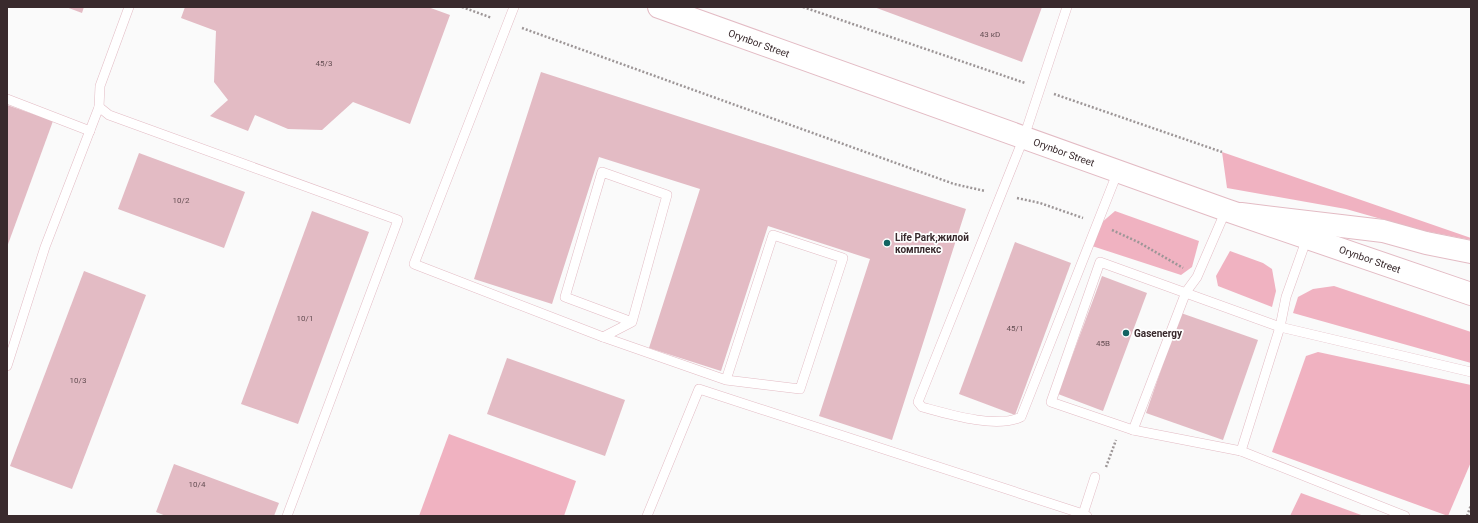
<svg xmlns="http://www.w3.org/2000/svg" width="1478" height="523" font-family="Roboto,sans-serif">
<style>
.green{fill:#f0b2c1}
.building{fill:#e3bbc4}
.lines{fill:none;stroke-linecap:round;stroke-linejoin:round}
.service-casing{stroke:#e3bbc4;stroke-width:10}
.tertiary-casing{stroke:#e3bbc4;stroke-width:24}
.secondary-casing{stroke:#e3bbc4;stroke-width:24}
.path{stroke:#9d9697;stroke-width:2.5;stroke-dasharray:2 2;stroke-linecap:butt}
.service{stroke:#fff;stroke-width:9}
.tertiary{stroke:#fff;stroke-width:22}
.secondary{stroke:#fff;stroke-width:22}
.poi-dot{fill:#136362;stroke:#fff;stroke-width:1.5}
.labels{text-anchor:middle;stroke-width:3.5;stroke-linejoin:round;paint-order:stroke}
.number-label{font-size:8px;fill:#644e53}
.street-label{font-size:10px;fill:#392a2d;stroke:#fff}
.poi-label{font-size:10px;font-weight:bold;fill:#392a2d;stroke:#fff;text-anchor:start}
</style>
<rect width="100%" height="100%" fill="#fafafa"/>
<g class="green">
<polygon points="1222,152 1471,238 1471,240 1420,230 1346,209 1227,188"/>
<polygon points="1115,211 1199,241 1192,267 1181,275 1092,246 1100,224"/>
<polygon points="1230,251 1263,263 1272,269 1276,291 1272,307 1218,286 1216,276"/>
<polygon points="1334,286 1471,332 1471,363 1293,313 1298,297 1313,289"/>
<polygon points="1318,352 1471,385 1471,462 1448,516 1272,452 1306,356"/>
<polygon points="449,434 576,481 564,516 419,516"/>
<polygon points="1301,493 1364,516 1290,516"/>
</g>
<g class="building">
<polygon points="66,7 84,7 82,13"/>
<polygon points="185,7 428,7 450,15 410,124 353,102 322,130 288,129 255,115 248,131 210,116 228,100 214,82 216,31 181,18"/>
<polygon points="874,7 1042,7 1022,62"/>
<polygon points="541,72 966,209 892,440 819,416 870,259 768,226 721,371 649,348 700,189 599,157 552,304 474,279"/>
<polygon points="7,105 53,121 7,247"/>
<polygon points="139,153 245,192 224,248 118,209"/>
<polygon points="312,211 369,232 298,424 241,404"/>
<polygon points="1015,242 1071,263 1015,415 959,394"/>
<polygon points="84,271 146,295 72,489 10,466"/>
<polygon points="1102,276 1147,293 1103,411 1058,394"/>
<polygon points="1181,313 1258,340 1223,440 1146,413"/>
<polygon points="507,358 625,400 605,456 487,414"/>
<polygon points="174,464 279,503 274,516 166,516 156,512"/>
</g>
<g class="lines">
<g class="service-casing">
<g id="service">
<polyline points="514,7 414,264 603,337 726,380 800,389 843,258 773,235 726,380"/>
<path d="M1067,7L1024,137L918,402L922,407C948,414 996,429 1021,417L1118,171"/>
<polyline points="7,99 90,131"/>
<polyline points="99,107 100,86 129,7"/>
<polyline points="1307,238 1286,297 1280,327 1241,451 1405,516"/>
<polyline points="603,337 632,322 667,195 602,172 565,297 632,322"/>
<polyline points="7,366 45,247 99,107 109,115 398,220 287,516"/>
<polyline points="1133,430 1186,292 1197,277 1226,210"/>
<polyline points="1241,451 1133,430 1051,402 1100,262 1280,327 1471,372"/>
<polyline points="647,516 699,389 1083,514 1082,516"/>
<polyline points="1087,516 1083,514 1095,477"/>
</g>
</g>
<g class="tertiary-casing">
<polyline id="tertiary" points="659,7 1226,210 1471,294"/>
</g>
<g class="secondary-casing">
<polyline id="secondary" points="1241,214 1383,231 1426,243 1471,252"/>
</g>
<g class="path">
<polyline points="462,7 492,18"/>
<polyline points="803,7 1025,83"/>
<polyline points="522,28 954,184 985,191"/>
<polyline points="1054,94 1222,152"/>
<polyline points="1017,198 1040,203 1083,218"/>
<polyline points="1112,230 1138,242 1183,268"/>
<polyline points="1106,467 1116,440"/>
<polyline points="1467,516 1471,505"/>
</g>
<use href="#service" class="service"/>
<use href="#tertiary" class="tertiary"/>
<use href="#secondary" class="secondary"/>
</g>
<g class="poi-dot">
<circle cx="887" cy="243" r="4"/>
<circle cx="1126" cy="333" r="4"/>
</g>
<g class="labels">
<g class="number-label">
<text x="990" y="37">43 кD</text>
<text x="324" y="66">45/3</text>
<text x="181" y="203">10/2</text>
<text x="305" y="321">10/1</text>
<text x="1015" y="331">45/1</text>
<text x="1103" y="346">45В</text>
<text x="78" y="383">10/3</text>
<text x="197" y="487">10/4</text>
</g>
<g class="street-label">
<text transform="translate(759 43) rotate(20)" y="4">Orynbor Street</text>
<text transform="translate(1064 152) rotate(20)" y="4">Orynbor Street</text>
<text transform="translate(1370 259) rotate(19)" y="4">Orynbor Street</text>
</g>
<g class="poi-label">
<text x="895" y="241">Life Park,жилой<tspan x="895" dy="12">комплекс</tspan></text>
<text x="1134" y="337">Gasenergy</text>
</g>
</g>
<rect width="1478" height="523" fill="none" stroke="#392a2d" stroke-width="16"/>
</svg>
